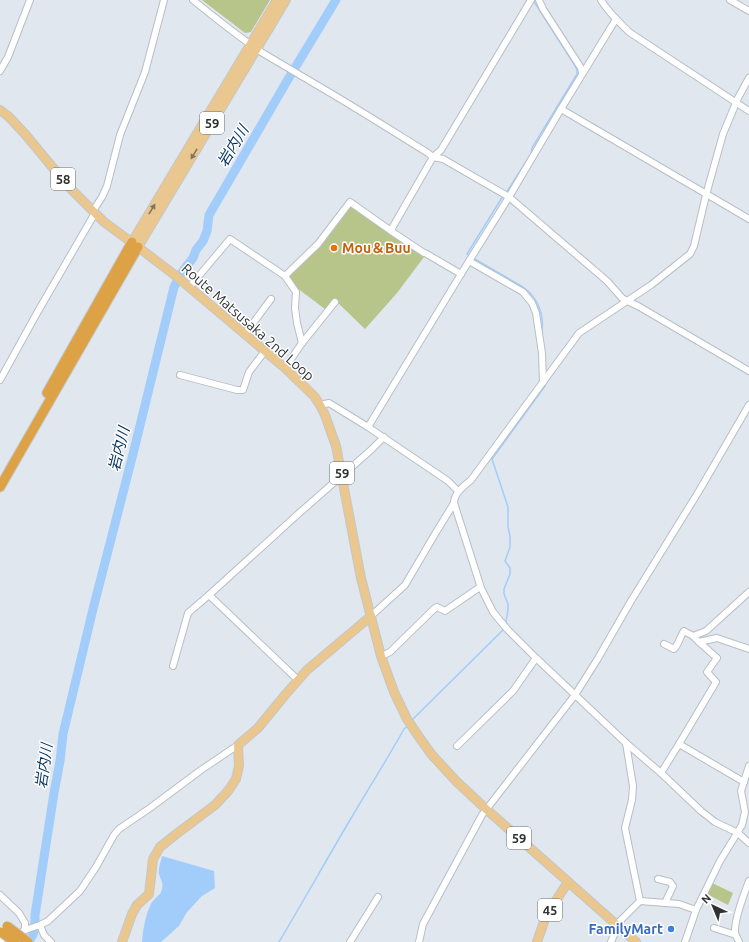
<svg xmlns="http://www.w3.org/2000/svg" width="749" height="942" font-family="Ubuntu,'Noto Sans JP',sans-serif">
<style>
.green{fill:#b8c58a}
.water{fill:#a2cdfb}
.lines{fill:none;stroke-linecap:round;stroke-linejoin:round}
.stream{stroke:#a2cdfb;stroke-width:1.5}
.river{stroke:#a2cdfb;stroke-width:9}
.minor-casing{stroke:#b8bec5;stroke-width:8}
.major-casing{stroke:#c5c6c6;stroke-width:10}
.highway-casing{stroke:#c5c6c6;stroke-width:11}
.minor{stroke:#fff;stroke-width:6}
.major{stroke:#eac78f;stroke-width:8}
.highway{stroke:#dca245;stroke-width:9}
.highway-bridge-casing{stroke:#c5c6c6;stroke-width:11;stroke-linecap:butt}
.highway-bridge{stroke:#dca245;stroke-width:9}
.oneway{fill:#83755d}
.food-dot{fill:#e8710a;stroke:#fff;stroke-width:1.5}
.shop-dot{fill:#3f7fe0;stroke:#fff;stroke-width:1.5}
.labels{text-anchor:middle;stroke-width:3;stroke-linejoin:round;paint-order:stroke}
.shield{fill:#fff;stroke:#6d7071;stroke-width:1}
.shield-label{font-size:13px;font-weight:bold;fill:#2f3234}
.food-label{font-size:14px;font-weight:bold;fill:#c56008;stroke:#fff;text-anchor:start}
.street-label{font-size:14px;fill:#2f3234;stroke:#fff}
.shop-label{font-size:14px;font-weight:bold;fill:#366cbe;stroke:#fff;text-anchor:end}
.water-label{font-size:15px;font-style:italic;fill:#06365f;stroke:#fff}
</style>
<rect width="100%" height="100%" fill="#e1e7ee"/>
<g class="green">
<polygon points="202,0 270,0 251,32 245,33"/>
<polygon points="350,205 424,257 397,293 365,329 335,300 325,309 297,288 288,279 290,274"/>
<polygon points="710,882 733,893 728,905 705,893"/>
</g>
<path class="water" d="M162,856L214,871L215,888L202,896L187,912L179,926L161,942H142C143,930 145,917 150,906C152,899 161,896 162,889C164,883 160,879 159,874C158,869 161,861 162,856Z"/>
<g class="lines">
<g class="stream">
<polyline points="506,193 531,154 532,148 577,74 577,70 574,64 533,0"/>
<polyline points="470,256 467,254 503,196"/>
<path d="M473,258L523,287C538,297 544,315 542,331"/>
<polyline points="506,622 508,610 508,604 504,594 504,589 510,574 510,568 505,561 510,547 510,536 508,527 508,507 492,459 545,386 545,383"/>
<polyline points="411,721 503,630"/>
<path d="M279,942C304,900 328,857 353,815C370,786 388,758 404,729L408,726"/>
</g>
<path class="river" d="M28,942C36,934 35,925 35,915L54,793L60,761L63,734L93,609L133,454L174,287L183,271L193,258L196,250L203,241L207,231L209,215L287,81L336,0"/>
<g class="minor-casing">
<g id="minor">
<path d="M193,0C215,18 238,36 261,52C283,65 305,78 327,91C361,111 394,132 428,153L433,157L443,159L509,197L607,281L622,298L627,301L638,306L749,371"/>
<polyline points="539,0 543,9 581,68 582,73"/>
<path d="M601,0C608,12 619,22 629,32L749,111"/>
<polyline points="730,0 749,11"/>
<polyline points="0,71 8,57 30,0"/>
<path d="M749,78L738,98L723,134L706,195L694,246L690,254L651,285L579,333L471,480C464,486 454,493 454,503L481,588L493,612L507,629L536,658L626,743L661,773L701,811L715,822L738,833L749,843"/>
<polyline points="561,109 749,219"/>
<polyline points="93,211 102,197 107,186 120,135 145,72 164,0"/>
<polyline points="391,230 433,157 441,150 531,0"/>
<polyline points="469,261 523,292 532,303 536,313 542,353 543,382"/>
<polyline points="285,276 296,292 295,308 297,323 302,343"/>
<polyline points="192,284 230,239 285,276 289,272 318,244 350,202 394,233 424,253 425,253 461,274"/>
<polyline points="245,334 271,299"/>
<polyline points="285,368 302,343 335,302"/>
<polyline points="180,375 237,390 243,390 249,372 265,351"/>
<polyline points="0,380 37,313 95,213"/>
<polyline points="320,405 329,403 368,427 448,481 458,491"/>
<polyline points="368,427 461,274 509,197 561,109 616,19"/>
<polyline points="209,595 298,680"/>
<polyline points="371,616 405,585 435,534 454,503"/>
<polyline points="693,636 706,631 749,592"/>
<path d="M664,644L674,649C679,644 680,636 684,631L693,636L699,642L717,638L749,649"/>
<polyline points="381,656 386,654 390,652 435,608 437,607 445,611 480,587"/>
<polyline points="173,666 188,613 209,595 297,515 371,450 384,437"/>
<polyline points="626,743 633,786 632,800 625,828 640,901"/>
<polyline points="679,744 744,782"/>
<polyline points="457,746 513,691 536,658"/>
<polyline points="661,773 679,744 716,682 707,672 717,658 699,642"/>
<polyline points="658,879 670,882 673,886 665,903"/>
<polyline points="0,895 19,913 25,923 25,930"/>
<polyline points="640,901 679,904 696,910"/>
<polyline points="40,925 44,935 51,942"/>
<polyline points="714,928 733,934 735,934"/>
<polyline points="0,940 22,932 25,930 40,925 48,921 80,891 96,867 114,835 119,829 150,808 201,770 238,745"/>
<polyline points="350,942 378,897"/>
<polyline points="419,942 423,924 482,815 575,695 597,660 631,601 699,491 749,405"/>
<polyline points="611,942 620,921 640,901"/>
<polyline points="685,942 696,910 720,861 742,825 745,812 741,791 749,766"/>
<path d="M739,942C738,939 736,936 735,933C734,919 744,894 749,881"/>
</g>
</g>
<g class="major-casing">
<g id="major">
<polyline points="0,110 8,116 25,134 68,186 104,222 138,247 176,276 285,368 314,396 320,405 325,415 336,446 361,578 381,656 394,692 407,719 419,737 432,755 457,782 486,809 636,942"/>
<polyline points="132,242 277,0"/>
<polyline points="138,247 286,0"/>
<polyline points="122,942 132,914 137,905 149,894 153,859 160,847 175,835 215,805 228,791 236,779 239,766 238,745 258,728 285,695 307,670 371,616"/>
<polyline points="537,942 546,916 568,882"/>
</g>
</g>
<g class="highway-casing">
<g id="highway">
<polyline points="47,393 132,242"/>
<polyline points="0,487 138,247"/>
</g>
</g>
<use href="#minor" class="minor"/>
<use href="#major" class="major"/>
<use href="#highway" class="highway"/>
<g class="highway-bridge-casing">
<g id="highway-bridge">
<polyline points="7,926 28,942"/>
<polyline points="1,932 15,942"/>
</g>
</g>
<use href="#highway-bridge" class="highway-bridge"/>
</g>
<defs><path id="oneway-solid" d="M-6-.8H1V-3.2L6.5 0L1 3.2V.8H-6Z"/></defs>
<g class="oneway">
<use href="#oneway-solid" transform="translate(194 154) rotate(121)"/>
<use href="#oneway-solid" transform="translate(152 209) rotate(-59)"/>
</g>
<circle class="food-dot" cx="334" cy="248" r="4"/>
<circle class="shop-dot" cx="671" cy="929" r="4"/>
<g class="labels">
<g class="shield">
<rect x="200" y="112" width="24" height="22" rx="3"/>
<rect x="51" y="168" width="24" height="22" rx="3"/>
<rect x="330" y="462" width="24" height="22" rx="3"/>
<rect x="507" y="827" width="24" height="22" rx="3"/>
<rect x="538" y="899" width="24" height="22" rx="3"/>
</g>
<g class="shield-label">
<text x="212" y="128">59</text>
<text x="63" y="184">58</text>
<text x="342" y="478">59</text>
<text x="519" y="843">59</text>
<text x="550" y="915">45</text>
</g>
<g class="food-label">
<text x="342" y="253">Mou＆Buu</text>
</g>
<g class="street-label">
<text transform="translate(248 322) rotate(41)" y="5">Route Matsusaka 2nd Loop</text>
</g>
<g class="shop-label">
<text x="663" y="934">FamilyMart</text>
</g>
<g class="water-label">
<text transform="translate(233 146) rotate(-59)" y="5">岩内川</text>
<text transform="translate(119 449) rotate(-76)" y="5">岩内川</text>
<text transform="translate(44 766) rotate(-82)" y="5">岩内川</text>
</g>
</g>
<g transform="translate(713 906) rotate(316)" stroke="#ffffff" stroke-width="3" paint-order="stroke">
<path d="M0-3L7 15L0 10L-7 15Z" fill="#2f3234"/>
<text y="-6" font-size="11" font-weight="bold" text-anchor="middle" fill="#2f3234">N</text>
</g>
</svg>
